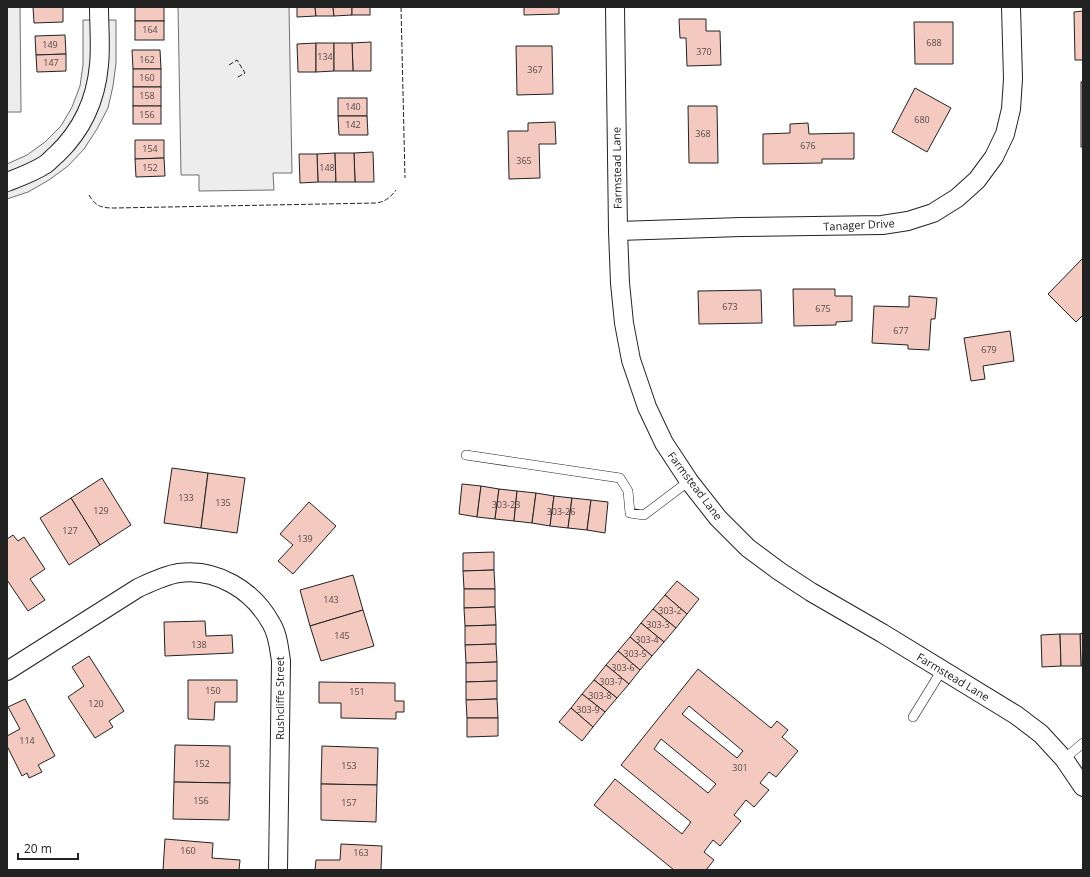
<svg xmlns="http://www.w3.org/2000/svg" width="1090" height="877" font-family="'Open Sans',sans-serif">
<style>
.parking{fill:#ededed;stroke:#6f6f6f}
.building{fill:#f3c9c0;stroke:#222;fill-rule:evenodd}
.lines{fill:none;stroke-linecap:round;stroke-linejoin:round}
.service-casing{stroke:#222;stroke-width:10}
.minor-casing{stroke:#222;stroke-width:20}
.service{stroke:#fff;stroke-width:9}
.minor{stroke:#fff;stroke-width:18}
.fence{stroke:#222;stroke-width:1;stroke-dasharray:5 2;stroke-linecap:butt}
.labels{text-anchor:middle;stroke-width:3;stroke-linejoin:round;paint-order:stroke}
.number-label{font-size:9px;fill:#564c4a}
.street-label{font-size:11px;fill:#222;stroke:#fff}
</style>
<rect width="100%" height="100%" fill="#fff"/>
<g class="parking">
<polygon points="7,7 20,7 21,112 7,112"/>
<polygon points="178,7 289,7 292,173 273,173 274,190 199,191 199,175 181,175"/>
<polygon points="83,20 116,20 116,63 113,86 108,108 97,129 84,149 68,166 49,180 28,192 7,199 7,164 27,155 45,142 61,126 72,107 80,86 83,65"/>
</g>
<g class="building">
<polygon points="33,7 63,7 63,22 34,23"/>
<rect x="135" y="7" width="29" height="14"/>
<polygon points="297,7 315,7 316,16 297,17"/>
<polygon points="315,7 333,7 334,16 316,16"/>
<polygon points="333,7 352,7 352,15 334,16"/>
<rect x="352" y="7" width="18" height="8"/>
<polygon points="524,7 559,7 559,14 524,15"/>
<polygon points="1083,11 1083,60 1075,60 1074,12"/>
<polygon points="679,19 706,19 706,31 720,31 721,65 687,66 686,38 680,38"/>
<rect x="135" y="21" width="29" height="19"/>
<polygon points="914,22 953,22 953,64 915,64"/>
<polygon points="65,35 66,54 36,55 35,36"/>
<polygon points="371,42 371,71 353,71 352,43"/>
<polygon points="316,43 316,72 298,72 297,44"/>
<polygon points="316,43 334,43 334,71 316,72"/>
<polygon points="334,43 352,43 353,71 334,71"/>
<polygon points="516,46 552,46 553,94 517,95"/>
<polygon points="132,50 160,50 161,69 133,69"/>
<polygon points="66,54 66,71 37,72 36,55"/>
<rect x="133" y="69" width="28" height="18"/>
<rect x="1081" y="82" width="2" height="65"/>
<rect x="133" y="87" width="28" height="19"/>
<polygon points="915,88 951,108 927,152 892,132"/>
<rect x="338" y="98" width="29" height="18"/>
<rect x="133" y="106" width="28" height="18"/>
<polygon points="688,106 717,106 718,163 689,163"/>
<polygon points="338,116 367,116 368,135 339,135"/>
<polygon points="555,122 556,144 539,144 540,178 509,179 508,131 528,131 528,123"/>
<polygon points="808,123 809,134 854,133 854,159 822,159 822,163 763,164 763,134 790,133 790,124"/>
<polygon points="135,140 164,140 164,158 135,159"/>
<polygon points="373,152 374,182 355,182 354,153"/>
<polygon points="335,153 336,182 318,182 317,154"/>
<polygon points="335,153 354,153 355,182 336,182"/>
<polygon points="299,154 317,154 318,182 300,183"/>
<polygon points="164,158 165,176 136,177 135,159"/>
<polygon points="1083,258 1083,315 1076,322 1048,294"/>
<polygon points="793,289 835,289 835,296 852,296 852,321 836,322 836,325 794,326"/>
<polygon points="761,290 762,323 699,324 698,291"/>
<polygon points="909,296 937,298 935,319 931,319 929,350 908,349 908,345 872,343 874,306 909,307"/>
<polygon points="1010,331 1014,361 983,366 985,379 971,381 964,338"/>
<polygon points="172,468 208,473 201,528 164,523"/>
<polygon points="208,473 245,478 237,533 201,528"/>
<polygon points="102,478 131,525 100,545 71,498"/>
<polygon points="462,484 481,486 477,517 459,514"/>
<polygon points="481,486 499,489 495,519 477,517"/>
<polygon points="499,489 517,491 514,521 495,519"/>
<polygon points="517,491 536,493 532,523 514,521"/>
<polygon points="536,493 554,496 550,526 532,523"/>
<polygon points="554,496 572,498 568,528 550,526"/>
<polygon points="71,498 100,545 69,565 40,518"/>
<polygon points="572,498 591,500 587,530 568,528"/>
<polygon points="591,500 608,502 605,533 587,530"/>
<polygon points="309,502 336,526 293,574 278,561 293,545 280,534"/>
<polygon points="13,535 18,541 24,537 45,569 30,579 45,600 28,611 7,580 7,539"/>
<polygon points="494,552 494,570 463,571 463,553"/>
<polygon points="494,570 495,589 464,589 463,571"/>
<polygon points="353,575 363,610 310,626 300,590"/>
<polygon points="677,581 699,599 687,614 665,595"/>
<polygon points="464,589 495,589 495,607 464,608"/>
<polygon points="665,595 687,614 676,628 653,609"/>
<polygon points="495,607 496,625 465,626 464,608"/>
<polygon points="653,609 676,628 664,642 641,623"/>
<polygon points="363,610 374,646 321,661 310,626"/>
<polygon points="205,621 206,636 232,635 233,653 165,656 164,622"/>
<polygon points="641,623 664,642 652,656 630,637"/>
<polygon points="496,625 496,644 465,645 465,626"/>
<polygon points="1083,633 1083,666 1081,666 1080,634"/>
<polygon points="1060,634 1061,666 1042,667 1041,635"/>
<polygon points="1060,634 1080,634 1081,666 1061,666"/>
<polygon points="630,637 652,656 640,670 618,651"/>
<polygon points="496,644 497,662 466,663 465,645"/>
<polygon points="618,651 640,670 629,684 606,665"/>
<polygon points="89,656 124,711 109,721 113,727 95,738 68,697 84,686 72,667"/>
<polygon points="497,662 497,681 466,682 466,663"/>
<polygon points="606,665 629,684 617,698 594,680"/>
<path d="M698,669L771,728L777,721L788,730L782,737L798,751L776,777L769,772L760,783L769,790L754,807L746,800L734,815L741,821L720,846L713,840L704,852L714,860L706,870H674L594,805L615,779L682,834L691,822L621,765ZM689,706L743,751L737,758L682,714ZM661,739L716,784L708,793L654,749Z"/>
<polygon points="188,680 237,680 237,702 215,702 214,720 188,719"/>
<polygon points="594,680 617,698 605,712 582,694"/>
<polygon points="497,681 497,699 466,700 466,682"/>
<polygon points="319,682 395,683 395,701 404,701 404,712 396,712 396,719 341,718 341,703 319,703"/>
<polygon points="582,694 605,712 593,727 571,708"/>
<polygon points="25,699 55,756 38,765 42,772 29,778 27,773 22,776 7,746 7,736 20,729 8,707"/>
<polygon points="497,699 498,718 467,718 466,700"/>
<polygon points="571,708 593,727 582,741 559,722"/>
<polygon points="467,718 498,718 498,736 467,737"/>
<polygon points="175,745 230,746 230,783 174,782"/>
<polygon points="322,746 378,748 377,785 321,784"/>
<polygon points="174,782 230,783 229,820 173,819"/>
<polygon points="321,784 377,785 376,822 321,820"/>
<polygon points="165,839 213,843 212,858 240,860 239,870 163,870"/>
<polygon points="341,844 382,846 381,870 315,870 316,860 340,860"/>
</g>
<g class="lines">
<g class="service-casing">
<g id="service">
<polyline points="466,455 620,478 628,491 630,513 644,515 689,481"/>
<polyline points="913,717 942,670"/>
<polyline points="1064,759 1083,743"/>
</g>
</g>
<g class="minor-casing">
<g id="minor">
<polyline points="615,7 618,231 620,283 624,323 631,360 647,407 664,443 689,481 718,518 748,548 779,571 811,592 882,633 1016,715 1041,734 1064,759 1083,787"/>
<path d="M7,182C20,177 34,172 46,164C50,161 53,157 57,154C82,130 96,99 99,65C101,46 99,26 99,7"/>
<polyline points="618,231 741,227 882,225 908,221 933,213 957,198 977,180 994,157 1005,134 1011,109 1013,79 1011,7"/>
<path d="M7,671L138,588C151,582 165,575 179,573C216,568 253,590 271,623C278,634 279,648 281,661L278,870"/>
</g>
</g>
<use href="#service" class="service"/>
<use href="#minor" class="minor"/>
<g class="fence">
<polyline points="401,7 405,178"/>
<polyline points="229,65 237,60 245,73 236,78"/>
<path d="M89,195C96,207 102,208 115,208L376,203C385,202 391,197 396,190"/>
</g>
</g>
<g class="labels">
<g class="number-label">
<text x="150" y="33">164</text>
<text x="934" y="46">688</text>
<text x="50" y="48">149</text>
<text x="704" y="55">370</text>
<text x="325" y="60">134</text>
<text x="147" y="63">162</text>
<text x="51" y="66">147</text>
<text x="535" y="73">367</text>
<text x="147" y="81">160</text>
<text x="147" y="99">158</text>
<text x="353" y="110">140</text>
<text x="147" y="118">156</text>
<text x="922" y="123">680</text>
<text x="353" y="128">142</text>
<text x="703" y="137">368</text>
<text x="808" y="149">676</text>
<text x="150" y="152">154</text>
<text x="524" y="164">365</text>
<text x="150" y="171">152</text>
<text x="327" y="171">148</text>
<text x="730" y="310">673</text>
<text x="823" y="312">675</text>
<text x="901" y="334">677</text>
<text x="989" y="353">679</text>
<text x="186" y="501">133</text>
<text x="223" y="506">135</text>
<text x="506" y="508">303-23</text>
<text x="101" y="514">129</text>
<text x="561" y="515">303-26</text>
<text x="70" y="534">127</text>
<text x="305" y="542">139</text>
<text x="331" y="603">143</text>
<text x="670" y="614">303-2</text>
<text x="658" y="628">303-3</text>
<text x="342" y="639">145</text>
<text x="647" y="643">303-4</text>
<text x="199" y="648">138</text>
<text x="635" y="657">303-5</text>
<text x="623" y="671">303-6</text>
<text x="611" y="685">303-7</text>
<text x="213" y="694">150</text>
<text x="357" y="695">151</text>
<text x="600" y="699">303-8</text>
<text x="96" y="707">120</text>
<text x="588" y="713">303-9</text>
<text x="27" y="744">114</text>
<text x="202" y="767">152</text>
<text x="349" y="769">153</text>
<text x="740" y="771">301</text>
<text x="201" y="804">156</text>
<text x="349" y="806">157</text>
<text x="188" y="854">160</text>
<text x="361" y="856">163</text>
</g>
<g class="street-label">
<text transform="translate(617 168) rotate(-91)" y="4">Farmstead Lane</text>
<text transform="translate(859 225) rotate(-3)" y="4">Tanager Drive</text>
<text transform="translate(695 486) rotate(53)" y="4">Farmstead Lane</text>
<text transform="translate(953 677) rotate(31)" y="4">Farmstead Lane</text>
<text transform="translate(280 698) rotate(-90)" y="4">Rushcliffe Street</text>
</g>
</g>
<rect width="1090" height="877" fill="none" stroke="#222222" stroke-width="16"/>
<path d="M18 853v6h60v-6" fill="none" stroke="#222222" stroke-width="2"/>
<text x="24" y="853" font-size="12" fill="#222222" stroke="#ffffff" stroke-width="3" paint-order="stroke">20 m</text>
</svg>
